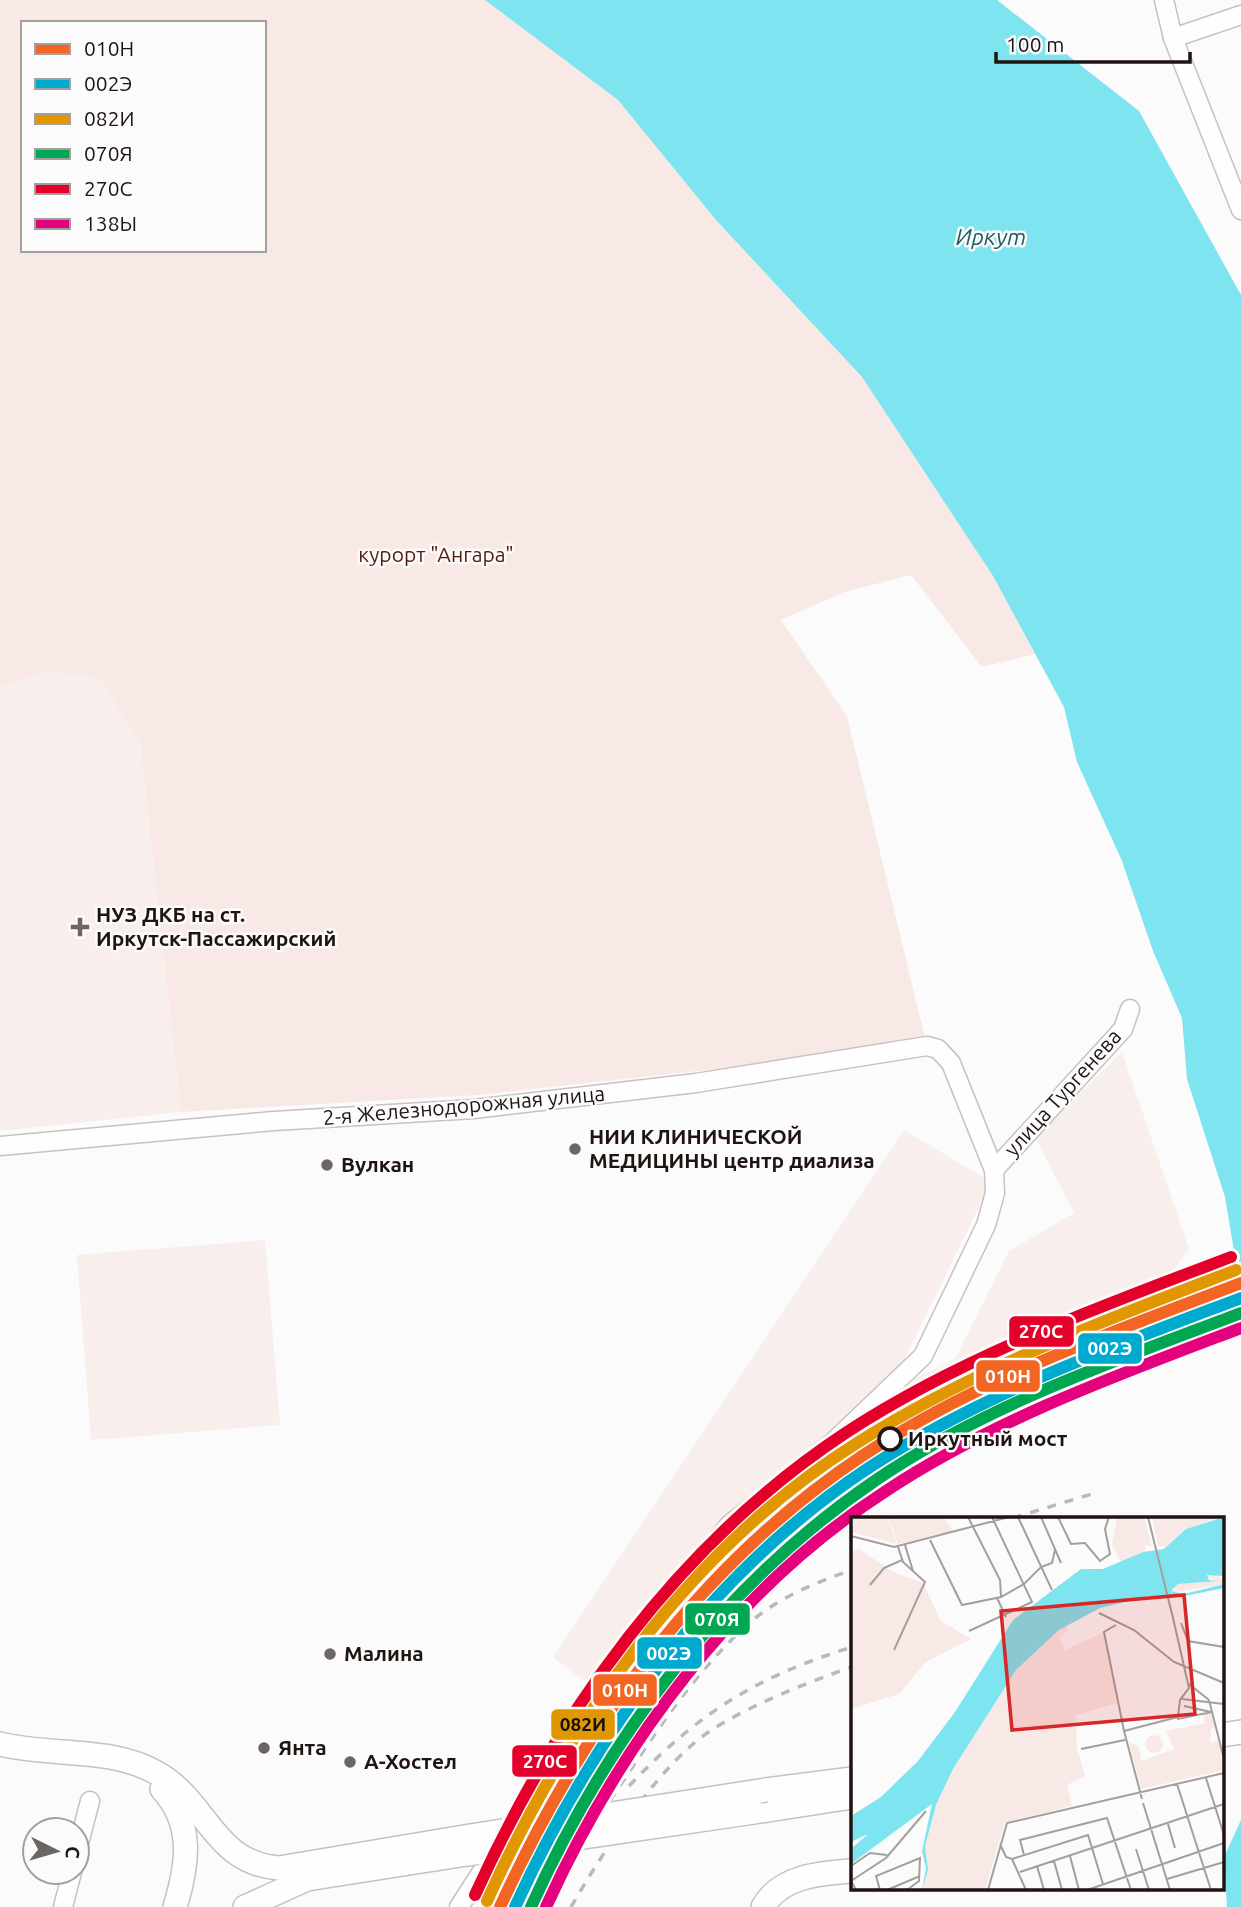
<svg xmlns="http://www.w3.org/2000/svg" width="1241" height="1907" font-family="Ubuntu,sans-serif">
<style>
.built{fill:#f8eeeb}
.green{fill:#f9e9e6;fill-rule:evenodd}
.water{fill:#7ee4ef}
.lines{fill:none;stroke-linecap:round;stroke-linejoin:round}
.minor-casing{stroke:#c7c1c0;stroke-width:21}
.major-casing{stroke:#c7c1c0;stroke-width:26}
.minor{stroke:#fefefe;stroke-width:18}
.major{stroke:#fefefe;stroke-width:23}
.rail{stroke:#bab9b9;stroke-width:3.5;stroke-dasharray:9 9;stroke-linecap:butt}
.major-bridge-casing{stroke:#c7c1c0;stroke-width:26;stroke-linecap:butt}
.major-bridge{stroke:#fefefe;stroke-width:23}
.rail-1-casing{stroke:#fbfbfb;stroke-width:18}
.rail-2-casing{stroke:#fbfbfb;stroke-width:18}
.rail-3-casing{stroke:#fbfbfb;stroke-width:18}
.rail-4-casing{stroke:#fbfbfb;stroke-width:18}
.rail-5-casing{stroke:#fbfbfb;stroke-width:18}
.rail-6-casing{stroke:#fbfbfb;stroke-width:18}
.rail-1{stroke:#f26522;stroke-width:12}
.rail-2{stroke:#00a9ce;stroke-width:12}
.rail-3{stroke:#e19702;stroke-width:12}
.rail-4{stroke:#00a651;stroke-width:12}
.rail-5{stroke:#e4002b;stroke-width:12}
.rail-6{stroke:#e5007d;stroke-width:12}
.poi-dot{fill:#6c6563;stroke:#fbfbfb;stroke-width:2.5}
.stop-dot{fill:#fbfbfb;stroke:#1f1411;stroke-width:3.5}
.labels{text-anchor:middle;stroke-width:5;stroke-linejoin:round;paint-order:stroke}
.park-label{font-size:21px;fill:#561a0d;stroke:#fbfbfb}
.poi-label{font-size:21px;font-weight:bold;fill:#1f1411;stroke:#fbfbfb;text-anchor:start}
.street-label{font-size:21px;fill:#1f1411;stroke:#fbfbfb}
.stop-label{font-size:21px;font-weight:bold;fill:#1f1411;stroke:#fbfbfb;text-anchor:start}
.water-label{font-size:23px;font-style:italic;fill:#225d64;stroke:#fbfbfb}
.inset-road{fill:none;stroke:#a39f9d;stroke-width:2}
.view{fill:#d62828;fill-opacity:0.15;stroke:#d62828;stroke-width:3.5}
.inset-edge{fill:none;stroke:#1f1411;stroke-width:3.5}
.line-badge{stroke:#fbfbfb;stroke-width:2.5}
.badge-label{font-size:19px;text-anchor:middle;font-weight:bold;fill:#fff}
.pale-badge-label{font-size:19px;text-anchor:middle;font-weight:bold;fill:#111}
</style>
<rect width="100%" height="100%" fill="#fbfbfb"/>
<g class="built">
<polygon points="45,671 99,678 140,742 181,1112 0,1131 0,688"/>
<polygon points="1122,1052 1189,1249 1148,1305 920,1407 912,1380 955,1359 1009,1251 1074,1213 1035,1137"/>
<polygon points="904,1130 991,1182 903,1362 854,1412 717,1526 588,1684 553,1657"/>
<polygon points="265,1240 280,1425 91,1440 77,1255"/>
</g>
<path class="green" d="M0,0H485L618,100L716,220L862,377L993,576L1035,654L982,667L911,575L844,592L781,620L847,716L927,1046L479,1095L181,1112L140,742L99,678L45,671L0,688ZM23,23H264V250H23Z"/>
<g class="water">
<polygon points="485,0 997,0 1139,111 1241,295 1241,1292 1225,1197 1187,1079 1182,1018 1153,951 1122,861 1077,762 1064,707 993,576 862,377 716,220 618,100"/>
<polygon points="1241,1820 1241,1907 1227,1907 1224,1857"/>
</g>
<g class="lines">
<g class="minor-casing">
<g id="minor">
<polyline points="1164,0 1173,38 1241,210"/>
<polyline points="1173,38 1241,15"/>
<polyline points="0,1146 274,1121 474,1109 696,1083 927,1046 938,1049 951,1063 994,1170 995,1193 986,1225 923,1356 832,1443 729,1525 559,1741 535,1789 459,1907"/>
<polyline points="994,1170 1123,1029 1130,1009"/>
<polyline points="77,1851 90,1801"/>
<polyline points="63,1907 72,1872"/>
</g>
</g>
<g class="major-casing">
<g id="major">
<polyline points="1222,1735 1241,1732"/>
<path d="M0,1744C51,1757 110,1746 157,1773C208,1802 213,1863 279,1868L470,1836"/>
<path d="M162,1789C194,1824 188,1864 175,1907"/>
<polyline points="766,1790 852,1779"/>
<polyline points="754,1812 852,1797"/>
<polyline points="245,1907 307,1879 467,1854"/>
<path d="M763,1907C780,1876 821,1873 852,1871"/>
</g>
</g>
<use href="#minor" class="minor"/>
<use href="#major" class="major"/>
<g class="rail">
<polyline points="1013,1518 1095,1493"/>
<path d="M629,1786C698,1713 756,1677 852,1647"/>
<path d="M543,1907C558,1871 584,1839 605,1808C649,1743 693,1671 753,1620C782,1596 817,1582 852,1570"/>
<path d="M571,1907C601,1855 648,1783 693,1744C728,1713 808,1682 852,1667"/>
</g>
<g class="major-bridge-casing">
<g id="major-bridge">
<polyline points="470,1836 766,1790"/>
<polyline points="467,1854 754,1812"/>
</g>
</g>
<use href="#major-bridge" class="major-bridge"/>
<g class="rail-1-casing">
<path id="rail-1" d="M500,1907C581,1730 698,1565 862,1456C978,1379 1112,1332 1241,1283"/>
</g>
<g class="rail-2-casing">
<path id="rail-2" d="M515,1907C594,1735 710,1572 870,1467C984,1393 1115,1346 1241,1298"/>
</g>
<g class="rail-3-casing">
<path id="rail-3" d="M487,1901C568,1723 688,1549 857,1443C975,1368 1106,1320 1236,1270"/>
</g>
<g class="rail-4-casing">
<path id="rail-4" d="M531,1907C607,1738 722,1585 876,1480C986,1405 1117,1360 1241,1313"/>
</g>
<g class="rail-5-casing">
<path id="rail-5" d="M475,1895C557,1714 678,1543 847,1432C965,1355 1100,1307 1231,1257"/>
</g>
<g class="rail-6-casing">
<path id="rail-6" d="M546,1907C620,1744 734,1589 886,1491C995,1419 1120,1374 1241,1328"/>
</g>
<use href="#rail-1" class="rail-1"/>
<use href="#rail-2" class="rail-2"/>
<use href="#rail-3" class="rail-3"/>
<use href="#rail-4" class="rail-4"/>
<use href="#rail-5" class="rail-5"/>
<use href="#rail-6" class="rail-6"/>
</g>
<g class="poi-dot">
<path d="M76.5 916.5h7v7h7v7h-7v7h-7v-7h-7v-7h7z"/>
<circle cx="575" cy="1149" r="7"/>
<circle cx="327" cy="1165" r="7"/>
<circle cx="330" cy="1654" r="7"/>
<circle cx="264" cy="1748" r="7"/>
<circle cx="350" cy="1762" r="7"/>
</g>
<circle class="stop-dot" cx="890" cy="1439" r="11"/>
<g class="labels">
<g class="park-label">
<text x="436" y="562">курорт "Ангара"</text>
</g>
<g class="poi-label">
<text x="96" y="922">НУЗ ДКБ на ст.<tspan x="96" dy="24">Иркутск-Пассажирский</tspan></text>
<text x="589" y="1144">НИИ КЛИНИЧЕСКОЙ<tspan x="589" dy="24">МЕДИЦИНЫ центр диализа</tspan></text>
<text x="341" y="1172">Вулкан</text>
<text x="344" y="1661">Малина</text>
<text x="278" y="1755">Янта</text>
<text x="364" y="1769">А-Хостел</text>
</g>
<g class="street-label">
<text transform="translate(1063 1093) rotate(-48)" y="7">улица Тургенева</text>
<text transform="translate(464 1106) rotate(-5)" y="7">2-я Железнодорожная улица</text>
</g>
<g class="stop-label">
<text x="908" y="1446">Иркутный мост</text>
</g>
<g class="water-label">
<text x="991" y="245">Иркут</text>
</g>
</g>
<g transform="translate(851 1517)">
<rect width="373" height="373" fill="#fbfbfb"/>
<path d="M0,0H36L46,27L0,15ZM37,0H93L102,14L47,27ZM266,0H293L301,30L294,28L295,33L270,45L261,28ZM301,0H370L335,12L314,31L307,28ZM8,32L40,54L72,66L90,104L120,122L75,145L48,177L0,192V35ZM366,56L370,62L373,59V67L320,76L327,67L366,64L355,60ZM215,108L217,113L208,121L214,133L253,115L266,186L225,198L226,230L234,259L216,268L221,289L154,305L134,373H71L77,353L74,329L83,293L102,252L165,153ZM360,196L365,210L360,212L359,225L368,223L373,253L290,272L278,226L288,229L291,249L290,244L323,232L315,214L354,206L352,198ZM294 227a9 9 0 1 1 18 0a9 9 0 1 1-18 0Z" fill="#f9e9e6"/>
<path d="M373,0V59L356,58L358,63L367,64L327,67L320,74L333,77L373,67V71L329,80L297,79L249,91L208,113L165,153L102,252L85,288L74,329L77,353L71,373L75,351L71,334L81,287L0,347V332L17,317L0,325V299L30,280L67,244L104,195L162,103L230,52H252L292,35L313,32L335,12Z" fill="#7ee4ef"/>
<path class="inset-road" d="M117,0L149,63L150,79M167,0L201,73M190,0L210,46M207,0L220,27L234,26L249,44L259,37L254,12L258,0M297,0L323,105M0,19L43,30L158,0M79,23L111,88L150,80L173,67L190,50L201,46L204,33M54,28L62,54M19,68L33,51L51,43M146,81L155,100M248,96L283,113L323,145L373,166M330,106L337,124L373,130M265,108L253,115L273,214M118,114L181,85L141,0M43,133L74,65L52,45L47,30M338,167L358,183M331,182L373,187M358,183L373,242M333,189L360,195M326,202L361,195M230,232L274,223M355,261L373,318M326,267L360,373M291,282L273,214L327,200L329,183L338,171L322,101M292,286L319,373M317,307L324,331M149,327L155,340L161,342L237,318L252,367M285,332L298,373M173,338L169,323L256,301L280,373M219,339L228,373M161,342L175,373M203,344L211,373M0,349L19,336L36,338M186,349L193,373M169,355L373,287M316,362L373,345M5,373L0,364L35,341L75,294M29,373L25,359L69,341L68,364L56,373M36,373L69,359M137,373L156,306L373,256M236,373L373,326"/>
<path class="view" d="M333,78L344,197L161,213L150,94Z"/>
<rect width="373" height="373" class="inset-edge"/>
</g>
<g class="line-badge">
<rect x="1008" y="1315" width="67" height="33" rx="7" fill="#e4002b"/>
<rect x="1077" y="1332" width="66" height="33" rx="7" fill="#00a9ce"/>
<rect x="975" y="1359" width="66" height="34" rx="7" fill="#f26522"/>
<rect x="684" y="1602" width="67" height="34" rx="7" fill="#00a651"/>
<rect x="636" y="1636" width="67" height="34" rx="7" fill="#00a9ce"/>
<rect x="592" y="1673" width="66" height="34" rx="7" fill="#f26522"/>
<rect x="550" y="1708" width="66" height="33" rx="7" fill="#e19702"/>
<rect x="511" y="1744" width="67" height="34" rx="7" fill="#e4002b"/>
</g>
<g class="badge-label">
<text x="1041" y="1338">270С</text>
<text x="1110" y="1355">002Э</text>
<text x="1008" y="1383">010Н</text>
<text x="717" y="1626">070Я</text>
<text x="669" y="1660">002Э</text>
<text x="625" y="1697">010Н</text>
<text x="545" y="1768">270С</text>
</g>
<g class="pale-badge-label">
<text x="583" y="1731">082И</text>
</g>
<rect x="21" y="21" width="245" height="231" fill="#fbfbfb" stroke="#a39f9d" stroke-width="2"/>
<rect x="35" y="44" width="35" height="10" fill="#f26522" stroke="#a39f9d" stroke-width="2"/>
<text x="84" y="56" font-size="21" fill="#1f1411">010Н</text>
<rect x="35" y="79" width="35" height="10" fill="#00a9ce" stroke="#a39f9d" stroke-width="2"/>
<text x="84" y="91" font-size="21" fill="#1f1411">002Э</text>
<rect x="35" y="114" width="35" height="10" fill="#e19702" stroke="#a39f9d" stroke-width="2"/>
<text x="84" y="126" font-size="21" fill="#1f1411">082И</text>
<rect x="35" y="149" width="35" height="10" fill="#00a651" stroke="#a39f9d" stroke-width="2"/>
<text x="84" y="161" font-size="21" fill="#1f1411">070Я</text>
<rect x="35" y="184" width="35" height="10" fill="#e4002b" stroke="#a39f9d" stroke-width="2"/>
<text x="84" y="196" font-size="21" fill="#1f1411">270С</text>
<rect x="35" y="219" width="35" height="10" fill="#e5007d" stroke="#a39f9d" stroke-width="2"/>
<text x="84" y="231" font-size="21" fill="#1f1411">138Ы</text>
<g transform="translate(56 1851) rotate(95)"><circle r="33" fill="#fbfbfb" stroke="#a39f9d" stroke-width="2"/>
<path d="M0-5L12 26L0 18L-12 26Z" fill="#6c6563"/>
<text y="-10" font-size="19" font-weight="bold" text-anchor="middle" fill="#1f1411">С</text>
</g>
<path d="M996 52v10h194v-10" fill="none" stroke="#1f1411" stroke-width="3.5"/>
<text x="1006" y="52" font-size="21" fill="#1f1411" stroke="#fbfbfb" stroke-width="5" paint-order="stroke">100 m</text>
</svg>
